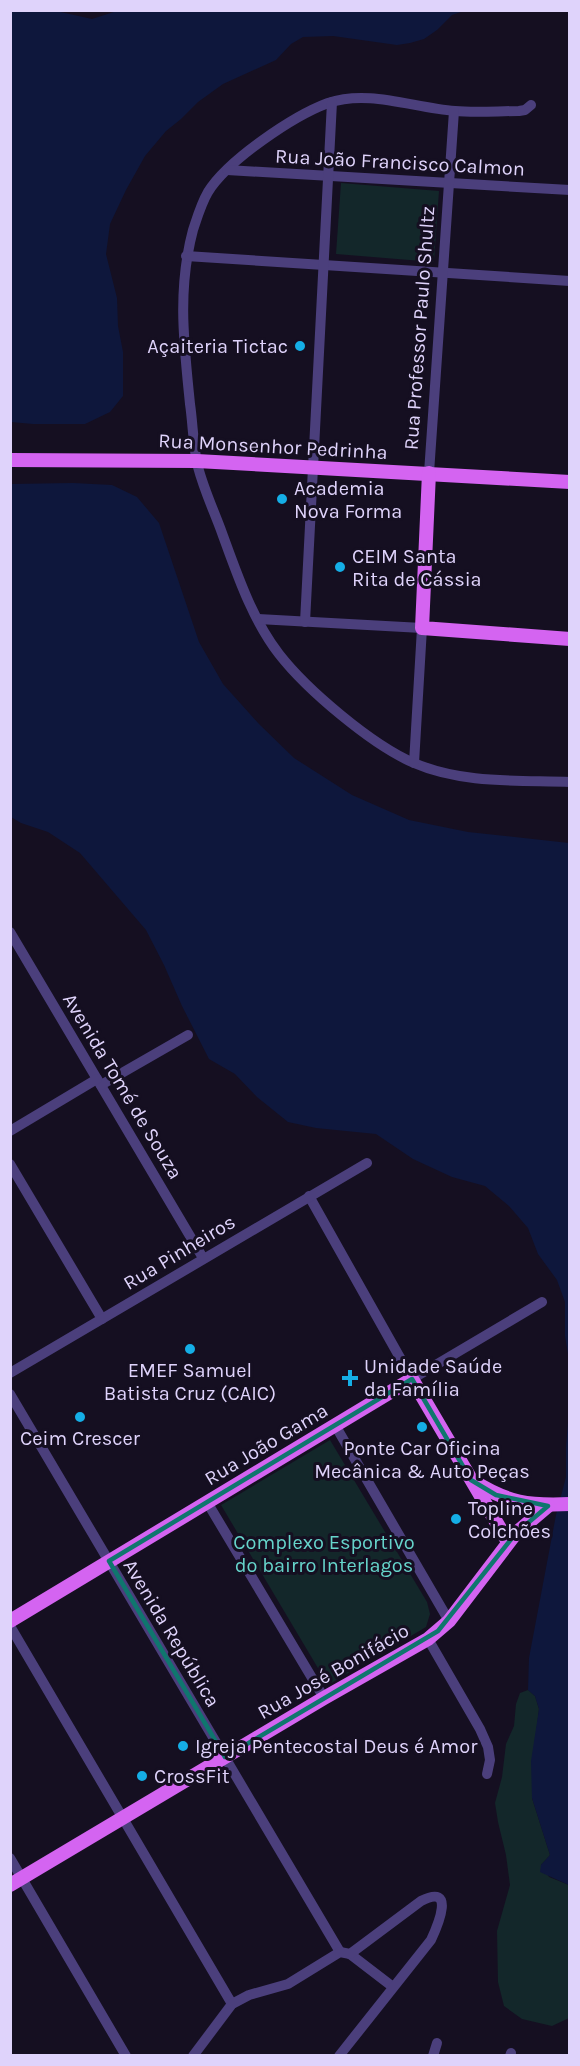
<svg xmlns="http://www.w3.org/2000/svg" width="580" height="2066" font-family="Karla,sans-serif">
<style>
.green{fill:#13272a}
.water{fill:#0e173c}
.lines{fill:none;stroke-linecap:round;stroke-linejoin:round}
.minor{stroke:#4b3f7c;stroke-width:10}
.major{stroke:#d464f1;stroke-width:14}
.marked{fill:none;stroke:#0f766e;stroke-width:4.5;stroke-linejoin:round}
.poi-dot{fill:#15aee6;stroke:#150f21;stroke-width:2}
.labels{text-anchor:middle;stroke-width:6;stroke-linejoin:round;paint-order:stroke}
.street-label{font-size:20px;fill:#dfd3fb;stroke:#150f21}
.poi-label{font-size:20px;fill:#dfd3fb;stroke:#150f21;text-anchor:start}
.park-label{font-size:20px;fill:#66d4cb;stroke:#150f21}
</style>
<rect width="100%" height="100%" fill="#150f21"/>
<g class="green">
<polygon points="341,183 439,191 434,262 336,254"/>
<polygon points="330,1440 427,1602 430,1614 426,1627 328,1685 221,1505"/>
<polygon points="528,1690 535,1696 539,1709 535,1743 532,1798 550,1855 541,1865 549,1877 569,1885 569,2018 552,2026 522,2019 504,2006 498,1982 497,1931 510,1885 506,1855 498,1822 495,1803 502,1777 506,1744 514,1726 516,1704 520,1693"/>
</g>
<g class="water">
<polygon points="120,10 464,11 452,15 437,30 424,39 410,43 397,45 333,36 303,37 291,44 276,60 223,84 198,102 181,119 166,131 145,156 126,190 110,224 106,254 117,298 118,326 123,352 123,396 110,412 85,424 33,424 11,422 11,11 56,11 92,19"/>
<polygon points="73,483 112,485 137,497 159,523 199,642 223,684 259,724 294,758 352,795 409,820 468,832 569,843 569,1360 565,1336 565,1302 557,1280 538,1254 528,1228 509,1206 485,1186 452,1177 413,1159 376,1134 316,1128 288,1122 257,1097 235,1074 209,1059 182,1006 164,965 146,930 80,853 48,832 21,823 11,817 11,484"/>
<polygon points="569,1410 569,1885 540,1872 541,1865 550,1855 532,1798 531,1761 539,1709 535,1696 528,1690 529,1658 556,1515 566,1477 566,1447"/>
</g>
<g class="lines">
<g class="minor">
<path d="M531,105L525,110L519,111C498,111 476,113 455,111C413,108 369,89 328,103C293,116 228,160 208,192C201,204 197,218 193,230C177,290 184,344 190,404C193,424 193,447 198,467C204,490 214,511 222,533C237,574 252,619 279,654C307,690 372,745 414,763C462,784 519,780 570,782"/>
<polyline points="227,170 570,190"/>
<polyline points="186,256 570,281"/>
<polyline points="429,473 454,111"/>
<polyline points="258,619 422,628 414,763"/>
<polyline points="305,622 332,102"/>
<polyline points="10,932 203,1258"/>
<polyline points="101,1085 188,1035"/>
<polyline points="10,1131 97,1079"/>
<polyline points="10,1164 102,1319"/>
<polyline points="309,1196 412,1379 542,1302"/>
<polyline points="10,1373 367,1163"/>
<polyline points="10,1394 340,1952"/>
<polyline points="335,1425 449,1621"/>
<polyline points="207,1502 324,1698"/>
<polyline points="10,1626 232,2004"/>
<polyline points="428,1639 480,1729 488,1747 490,1760 487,1774"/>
<polyline points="10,1858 126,2056"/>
<polyline points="350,1954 393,1987"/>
<path d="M193,2056L232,2004L249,1995L288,1984L340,1952L350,1954L421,1901C456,1883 438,1925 431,1940L339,2056"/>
<polyline points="433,2056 437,2043"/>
<polyline points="510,2056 511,2053"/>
</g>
<g class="major">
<polyline points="10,460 197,461 570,482"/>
<polyline points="429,473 422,628 570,639"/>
<path d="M473,1481C508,1503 529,1506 570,1504"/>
<polyline points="10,1621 412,1379 508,1542"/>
<polyline points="10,1885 324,1698 428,1639 449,1621 516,1533 548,1506"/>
</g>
</g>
<path class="marked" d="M412,1379L471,1480L496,1495L548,1506L516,1533L438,1631L225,1757L109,1561Z"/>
<g class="poi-dot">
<circle cx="300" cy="346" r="6"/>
<circle cx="282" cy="499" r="6"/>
<circle cx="340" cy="567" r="6"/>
<circle cx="190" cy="1349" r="6"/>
<path d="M347 1369h6v6h6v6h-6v6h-6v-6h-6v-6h6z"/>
<circle cx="80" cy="1417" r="6"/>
<circle cx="422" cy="1427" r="6"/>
<circle cx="456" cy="1519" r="6"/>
<circle cx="183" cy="1746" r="6"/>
<circle cx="142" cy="1776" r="6"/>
</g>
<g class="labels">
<g class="street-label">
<text transform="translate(400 162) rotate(3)" y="7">Rua João Francisco Calmon</text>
<text transform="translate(419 328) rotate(-86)" y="7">Rua Professor Paulo Shultz</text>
<text transform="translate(273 446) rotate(3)" y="7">Rua Monsenhor Pedrinha</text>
<text transform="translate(123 1086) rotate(59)" y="7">Avenida Tomé de Souza</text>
<text transform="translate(179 1252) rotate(-31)" y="7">Rua Pinheiros</text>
<text transform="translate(266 1444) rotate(-31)" y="7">Rua João Gama</text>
<text transform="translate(172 1633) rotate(59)" y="7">Avenida República</text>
<text transform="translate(333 1671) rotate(-30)" y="7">Rua José Bonifácio</text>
</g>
<g class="poi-label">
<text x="288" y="353" text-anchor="end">Açaiteria Tictac</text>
<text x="294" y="495">Academia<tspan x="294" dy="23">Nova Forma</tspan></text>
<text x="352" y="563">CEIM Santa<tspan x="352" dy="23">Rita de Cássia</tspan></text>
<text x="364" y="1373">Unidade Saúde<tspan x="364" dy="23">da Família</tspan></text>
<text x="190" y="1377" text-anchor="middle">EMEF Samuel<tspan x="190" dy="23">Batista Cruz (CAIC)</tspan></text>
<text x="80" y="1445" text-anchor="middle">Ceim Crescer</text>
<text x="422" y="1455" text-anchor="middle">Ponte Car Oficina<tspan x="422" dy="23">Mecânica &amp; Auto Peças</tspan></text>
<text x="468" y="1515">Topline<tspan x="468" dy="23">Colchões</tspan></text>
<text x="195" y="1753">Igreja Pentecostal Deus é Amor</text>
<text x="154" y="1783">CrossFit</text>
</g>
<g class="park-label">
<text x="324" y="1549">Complexo Esportivo<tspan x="324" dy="23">do bairro Interlagos</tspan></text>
</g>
</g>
<rect width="580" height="2066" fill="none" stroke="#dfd3fb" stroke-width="24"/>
</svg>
